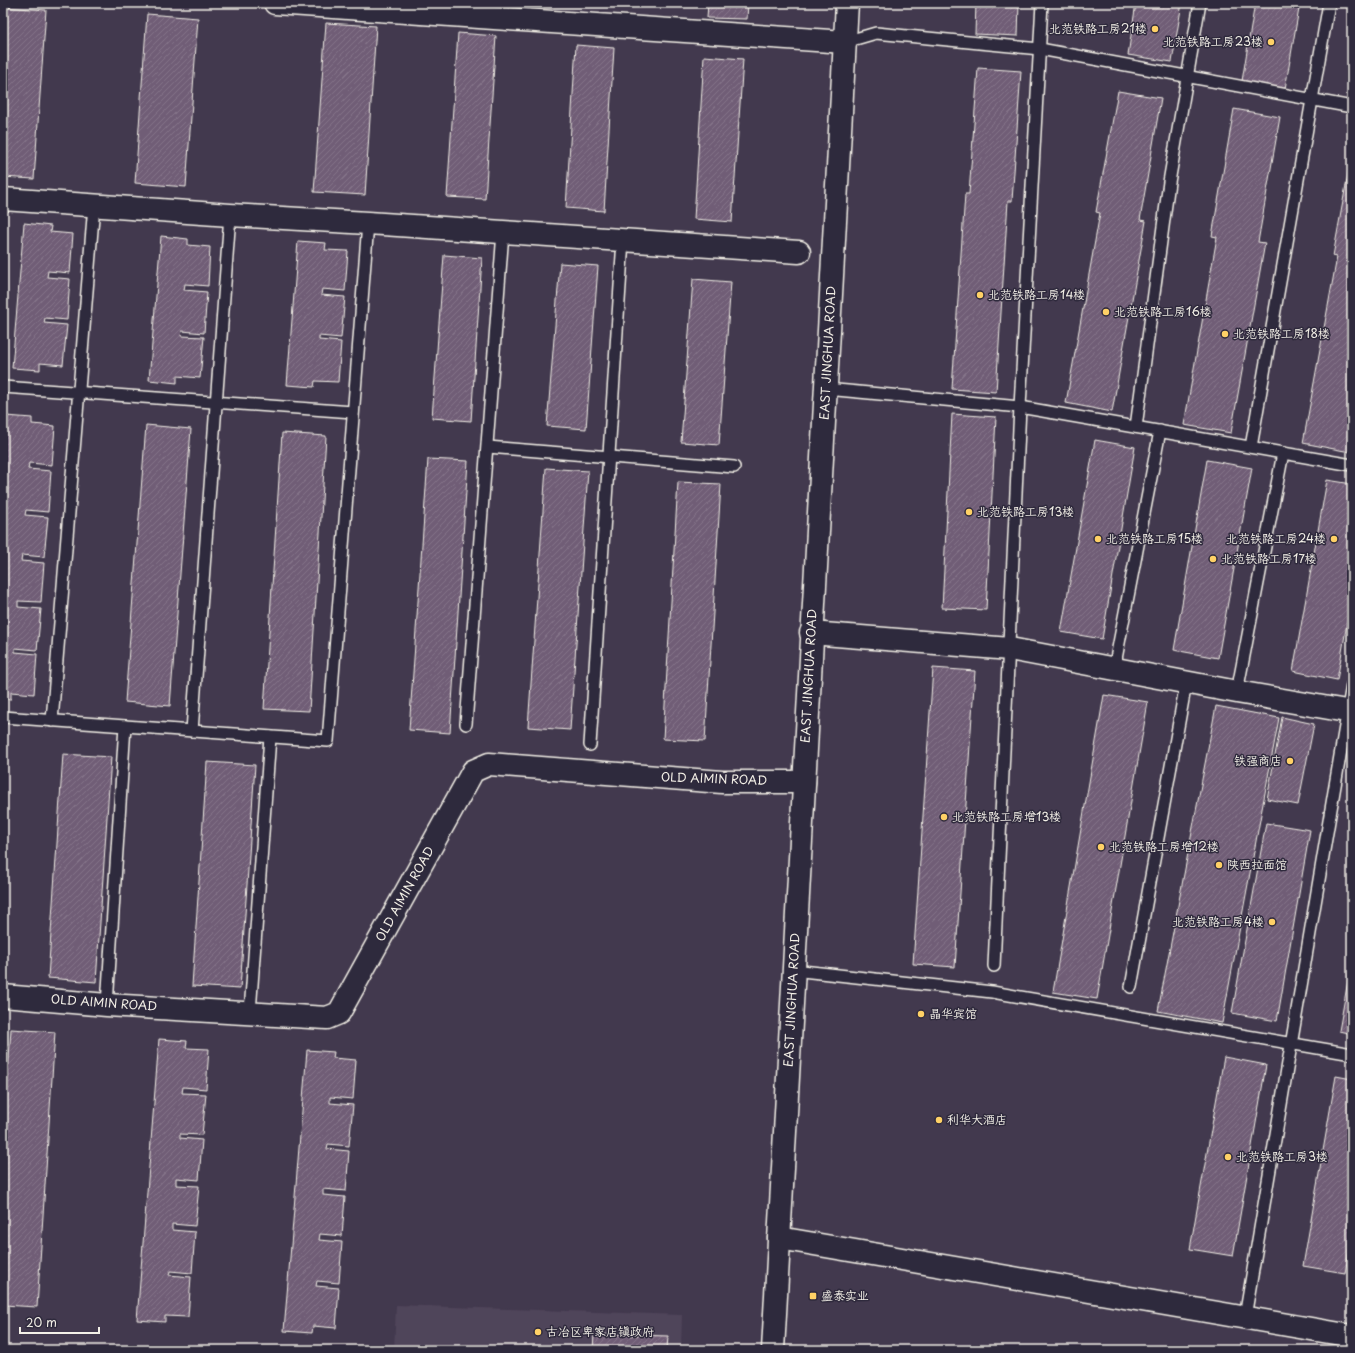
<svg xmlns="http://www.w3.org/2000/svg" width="1355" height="1353" font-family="'Playpen Sans','LXGW WenKai TC',sans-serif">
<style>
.built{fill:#50445a}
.building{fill:url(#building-hatch);stroke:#f4f1e8}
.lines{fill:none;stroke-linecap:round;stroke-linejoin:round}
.service-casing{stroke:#f4f1e8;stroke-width:14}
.minor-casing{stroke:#f4f1e8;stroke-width:25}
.secondary-casing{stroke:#f4f1e8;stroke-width:25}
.service{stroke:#2f2a3d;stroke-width:11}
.minor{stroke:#2f2a3d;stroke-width:22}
.secondary{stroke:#2f2a3d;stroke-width:22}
.poi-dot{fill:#ffd166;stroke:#2f2a3d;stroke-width:1.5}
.labels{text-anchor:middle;stroke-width:3;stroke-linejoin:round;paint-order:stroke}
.poi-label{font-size:12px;fill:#f4f1e8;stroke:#2f2a3d;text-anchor:start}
.street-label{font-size:12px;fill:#f4f1e8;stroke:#2f2a3d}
</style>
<defs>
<pattern id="building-hatch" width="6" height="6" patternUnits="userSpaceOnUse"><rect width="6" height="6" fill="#705d76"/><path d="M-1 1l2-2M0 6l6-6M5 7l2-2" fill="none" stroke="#85758a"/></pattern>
</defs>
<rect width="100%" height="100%" fill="#42394e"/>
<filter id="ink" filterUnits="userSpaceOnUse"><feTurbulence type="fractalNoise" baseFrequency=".025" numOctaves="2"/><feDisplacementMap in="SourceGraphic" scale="8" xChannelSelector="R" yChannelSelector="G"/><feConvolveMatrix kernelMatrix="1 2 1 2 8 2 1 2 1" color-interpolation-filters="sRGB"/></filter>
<g filter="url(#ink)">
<polygon class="built" points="396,1305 682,1315 681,1350 394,1350"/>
<g class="building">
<polygon points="579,3 619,3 618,7"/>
<polygon points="708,3 748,3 747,19 707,18"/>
<polygon points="976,3 1019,3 1018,36 975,34"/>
<polygon points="1136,3 1182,3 1172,62 1128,55"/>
<polygon points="1255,3 1300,3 1285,89 1242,81"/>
<polygon points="3,7 46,10 34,179 3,177"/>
<polygon points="147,14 198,18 186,187 135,183"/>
<polygon points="326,23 376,26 365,195 314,192"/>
<polygon points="458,33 496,36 485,199 447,197"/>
<polygon points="576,45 614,48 604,211 566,208"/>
<polygon points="704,56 743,59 732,222 694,219"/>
<polygon points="978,68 1021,71 1012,201 1008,201 996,392 952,389 965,194 969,194"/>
<polygon points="1118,91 1161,98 1140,220 1146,221 1112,412 1066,403 1100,213 1096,212"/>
<polygon points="1234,109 1280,117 1258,242 1265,243 1231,433 1184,425 1217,237 1212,236"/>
<polygon points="1352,152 1352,439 1350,452 1303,443 1337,257 1333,256"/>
<polygon points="24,223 51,226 50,232 73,234 70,273 48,271 47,277 70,279 67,320 45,318 44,323 67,325 63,365 40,363 40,370 12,368"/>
<polygon points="161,236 188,239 188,245 210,247 208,286 185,284 184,290 207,292 204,333 182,331 181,336 204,337 200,378 177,376 177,383 149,380"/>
<polygon points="298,241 326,243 325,250 348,251 345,291 322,289 321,295 345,297 341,338 319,336 319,340 341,342 338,382 315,381 314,387 287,385"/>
<polygon points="444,255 482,258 471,421 432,418"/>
<polygon points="560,263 598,266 586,429 547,426"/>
<polygon points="693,279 731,282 719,445 681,442"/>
<polygon points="952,414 996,417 986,610 942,608"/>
<polygon points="6,416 32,418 32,424 55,426 52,465 29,463 28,469 51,471 48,512 26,510 25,515 48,517 44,557 22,555 21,561 44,563 41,602 18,601 18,607 41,609 37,650 15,648 15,652 37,654 34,694 11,692 11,699 3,699 3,447"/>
<polygon points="146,425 191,429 170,706 125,702"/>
<polygon points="282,433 326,436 309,711 264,709"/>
<polygon points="1095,440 1135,447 1102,639 1061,632"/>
<polygon points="428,459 468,461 450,733 409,730"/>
<polygon points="1207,460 1252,468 1218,658 1174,650"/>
<polygon points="546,468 588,471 570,730 528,727"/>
<polygon points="1327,480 1352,484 1352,595 1337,680 1293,671"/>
<polygon points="678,482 721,484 705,741 663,739"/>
<polygon points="933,668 975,671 955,967 913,964"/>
<polygon points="1104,695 1148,702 1097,999 1053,992"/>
<polygon points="1216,706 1279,718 1222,1023 1158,1011"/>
<polygon points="1282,717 1314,724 1298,805 1267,799"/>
<polygon points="63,754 111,757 96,982 48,978"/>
<polygon points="207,762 255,765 240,989 192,986"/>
<polygon points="1266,823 1310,830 1277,1021 1232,1013"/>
<polygon points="1352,958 1352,1034 1339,1031"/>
<polygon points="11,1029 55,1032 37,1307 3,1305 3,1146"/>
<polygon points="159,1039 187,1041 186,1048 209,1049 206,1089 183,1087 182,1093 206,1094 202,1135 180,1134 180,1138 202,1140 199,1180 176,1178 176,1185 199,1186 195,1226 172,1224 172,1230 195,1232 192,1273 170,1271 169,1275 191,1277 188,1317 165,1316 165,1322 137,1320"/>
<polygon points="307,1050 334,1052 333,1058 356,1060 353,1099 330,1097 330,1103 353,1105 349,1146 328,1144 327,1149 349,1151 346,1191 323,1189 323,1195 345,1197 342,1236 320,1234 319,1240 342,1242 339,1283 317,1281 316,1286 339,1288 336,1328 313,1326 312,1333 284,1331"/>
<polygon points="1224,1057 1266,1065 1233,1256 1190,1249"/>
<polygon points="1336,1076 1352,1079 1352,1234 1345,1273 1303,1266"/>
<polygon points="594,1334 668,1336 667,1350 593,1350"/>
</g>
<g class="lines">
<g class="service-casing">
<g id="service">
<polyline points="845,42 876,33 1040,49 1352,107"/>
<polyline points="3,387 353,412"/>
<polyline points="826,389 1020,407 1352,465"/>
<polyline points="1136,427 1169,182 1200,3"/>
<polyline points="488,447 734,467"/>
<polyline points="1251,447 1329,3"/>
<polyline points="1114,669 1160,431"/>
<polyline points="1237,692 1283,453"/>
<polyline points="3,717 328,741 368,223"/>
<polyline points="52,721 94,205"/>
<polyline points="466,724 503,232"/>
<polyline points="192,731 230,215"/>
<polyline points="590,745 623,240"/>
<polyline points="994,966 1020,407 1042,3"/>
<polyline points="793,970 992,992 1352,1054"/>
<polyline points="1131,987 1186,683"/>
<polyline points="107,1005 125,726"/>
<polyline points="250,1012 270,737"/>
<polyline points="1245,1317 1352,685"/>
</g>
</g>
<g class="minor-casing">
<g id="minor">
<polyline points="275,3 845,42"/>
<polyline points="3,199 230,215 368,223 799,252"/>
<polyline points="811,633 1010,649 1237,692 1352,712"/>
<polyline points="3,996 107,1005 327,1018 339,1013 473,771 489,764 722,782 804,782"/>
<polyline points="779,1238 1352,1336"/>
</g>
</g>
<g class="secondary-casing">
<polyline id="secondary" points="773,1350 847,3"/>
</g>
<use href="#service" class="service"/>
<use href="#minor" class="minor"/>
<use href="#secondary" class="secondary"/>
</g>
</g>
<g class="poi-dot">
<circle cx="1155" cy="29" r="4"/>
<circle cx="1271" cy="42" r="4"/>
<circle cx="980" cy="295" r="4"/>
<circle cx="1106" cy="312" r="4"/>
<circle cx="1225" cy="334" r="4"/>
<circle cx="969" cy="512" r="4"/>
<circle cx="1098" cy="539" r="4"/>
<circle cx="1334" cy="539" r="4"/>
<circle cx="1213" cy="559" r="4"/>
<circle cx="1290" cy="761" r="4"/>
<circle cx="944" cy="817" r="4"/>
<circle cx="1101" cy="847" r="4"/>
<circle cx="1219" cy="865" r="4"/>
<circle cx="1272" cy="922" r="4"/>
<circle cx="921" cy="1014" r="4"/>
<circle cx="939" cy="1120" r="4"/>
<circle cx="1228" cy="1157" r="4"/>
<rect x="809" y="1292" width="8" height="8" rx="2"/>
<circle cx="538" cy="1332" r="4"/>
</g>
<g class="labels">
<g class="poi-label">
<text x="1147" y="33" text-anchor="end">北范铁路工房21楼</text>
<text x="1263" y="46" text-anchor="end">北范铁路工房23楼</text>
<text x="988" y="299">北范铁路工房14楼</text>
<text x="1114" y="316">北范铁路工房16楼</text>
<text x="1233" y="338">北范铁路工房18楼</text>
<text x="977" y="516">北范铁路工房13楼</text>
<text x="1106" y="543">北范铁路工房15楼</text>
<text x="1326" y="543" text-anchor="end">北范铁路工房24楼</text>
<text x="1221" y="563">北范铁路工房17楼</text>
<text x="1282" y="765" text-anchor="end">铁强商店</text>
<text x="952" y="821">北范铁路工房增13楼</text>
<text x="1109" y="851">北范铁路工房增12楼</text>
<text x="1227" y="869">陕西拉面馆</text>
<text x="1264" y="926" text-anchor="end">北范铁路工房4楼</text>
<text x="929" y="1018">晶华宾馆</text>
<text x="947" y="1124">利华大酒店</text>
<text x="1236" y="1161">北范铁路工房3楼</text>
<text x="821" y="1300">盛泰实业</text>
<text x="546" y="1336">古冶区卑家店镇政府</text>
</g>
<g class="street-label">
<text transform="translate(828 353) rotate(-87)" y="4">EAST JINGHUA ROAD</text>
<text transform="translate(809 676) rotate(-87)" y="4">EAST JINGHUA ROAD</text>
<text transform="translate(714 779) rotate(2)" y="4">OLD AIMIN ROAD</text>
<text transform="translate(405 894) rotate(-61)" y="4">OLD AIMIN ROAD</text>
<text transform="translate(792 1000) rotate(-87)" y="4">EAST JINGHUA ROAD</text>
<text transform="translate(104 1003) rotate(4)" y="4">OLD AIMIN ROAD</text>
</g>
</g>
<rect width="1355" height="1353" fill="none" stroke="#2f2a3d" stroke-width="16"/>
<rect x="8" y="8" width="1339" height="1337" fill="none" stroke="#f4f1e8" stroke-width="1.5" filter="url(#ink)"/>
<path d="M20 1327v6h79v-6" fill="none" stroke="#f4f1e8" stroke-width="2"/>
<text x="26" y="1327" font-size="12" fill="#f4f1e8" stroke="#2f2a3d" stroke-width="3" paint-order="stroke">20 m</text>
</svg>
